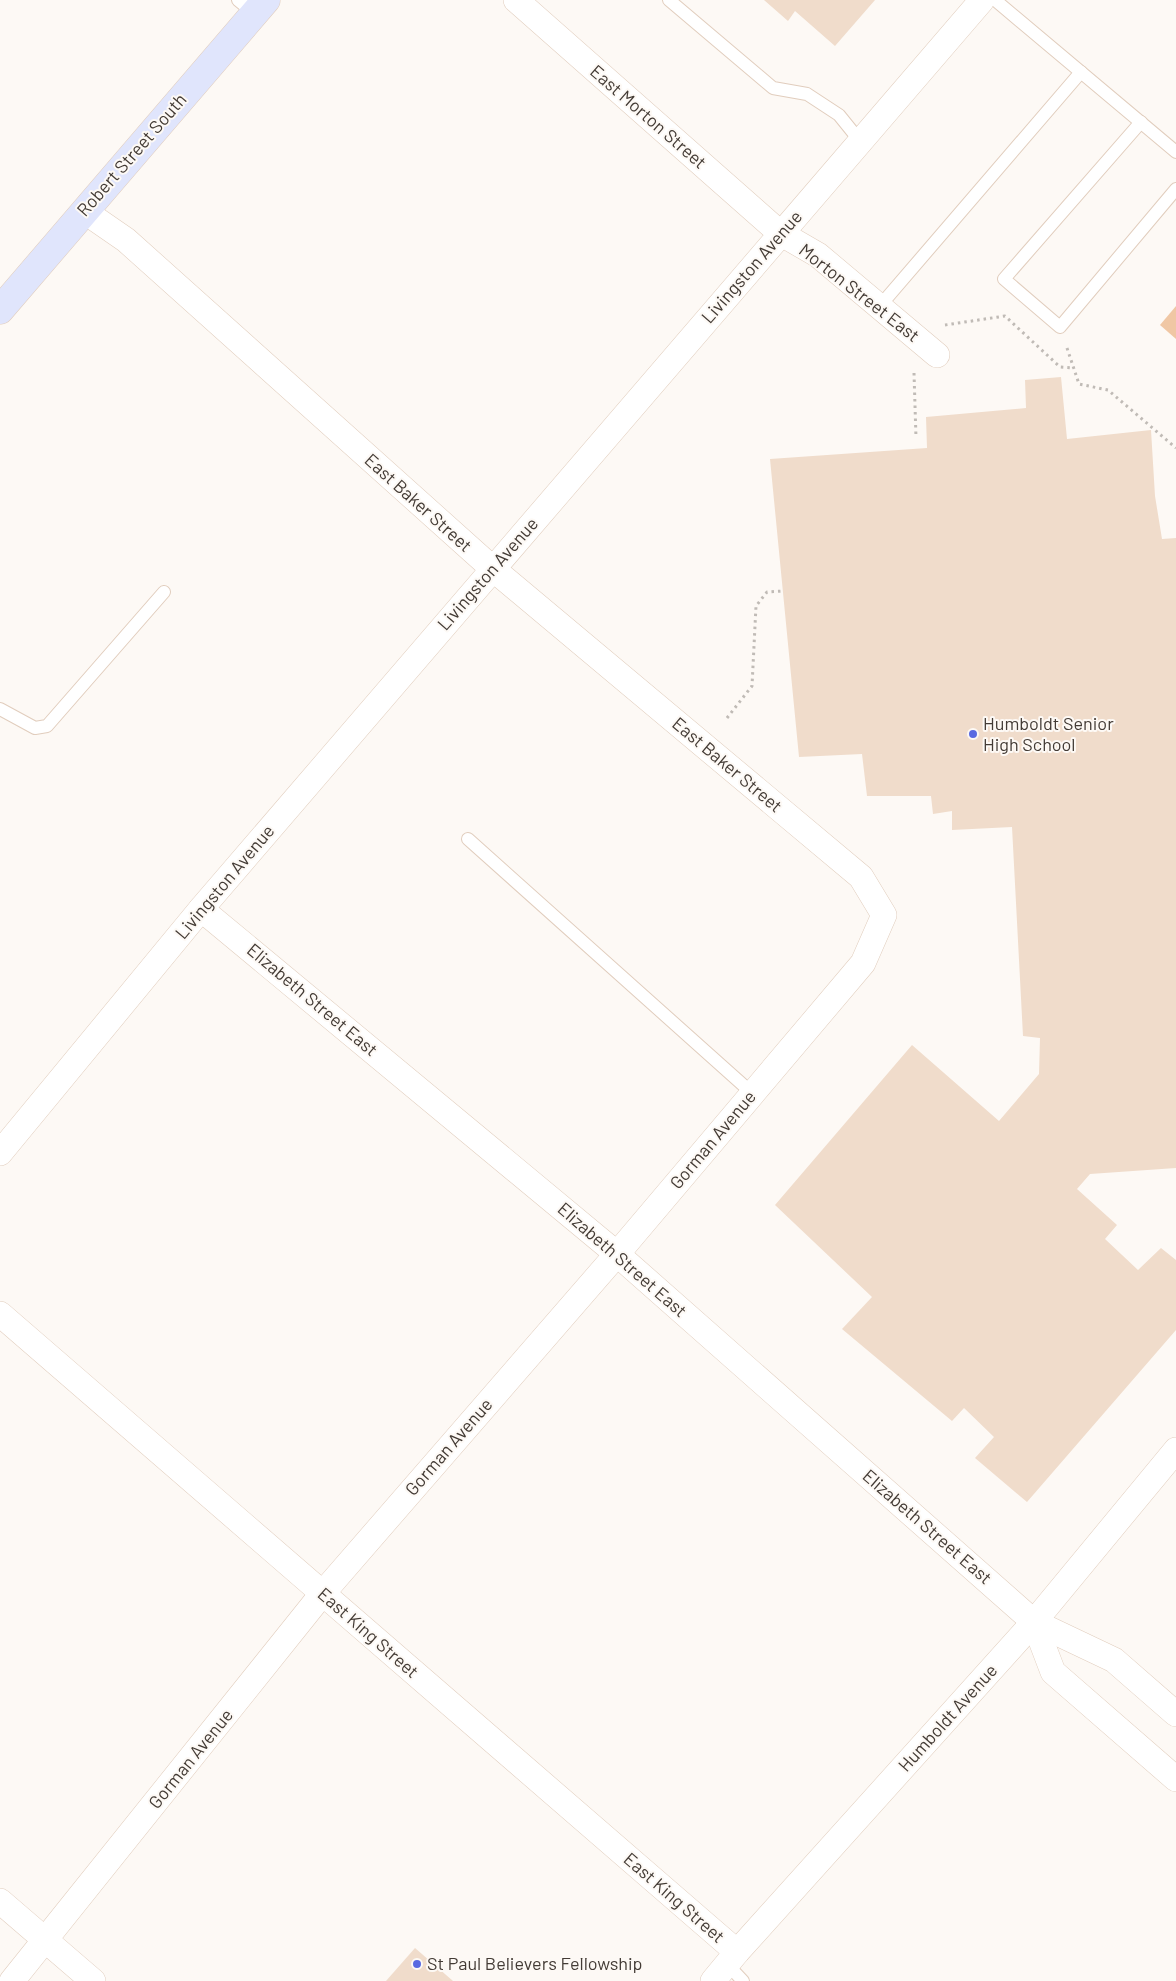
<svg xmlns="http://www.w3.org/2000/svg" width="1176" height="1981" font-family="Barlow,sans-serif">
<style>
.grass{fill:#f0c7a4}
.building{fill:#f0dccb}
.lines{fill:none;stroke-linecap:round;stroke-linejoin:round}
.lane-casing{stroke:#e1cdbd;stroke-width:14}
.street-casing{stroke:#e1cdbd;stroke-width:26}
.secondary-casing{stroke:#e1cdbd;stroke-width:29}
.path{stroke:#c0bbb6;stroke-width:3;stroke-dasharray:2.5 4;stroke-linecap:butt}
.lane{stroke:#fff;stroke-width:12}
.street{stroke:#fff;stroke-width:25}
.secondary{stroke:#e0e5fc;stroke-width:28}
.poi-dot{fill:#5a6ae1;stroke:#fdf9f5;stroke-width:2}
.labels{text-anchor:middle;stroke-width:4;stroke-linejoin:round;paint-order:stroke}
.street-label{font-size:18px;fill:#433b35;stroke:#fdf9f5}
.poi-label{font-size:18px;fill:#433b35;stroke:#fdf9f5;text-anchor:start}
</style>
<rect width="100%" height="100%" fill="#fdf9f5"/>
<polygon class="grass" points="1176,306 1176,339 1160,325"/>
<g class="building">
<polygon points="764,0 875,0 835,46 795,11 788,21"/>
<polygon points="1061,377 1067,439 1151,430 1155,496 1162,539 1176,538 1176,1168 1090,1174 1077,1189 1117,1225 1105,1239 1138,1270 1161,1248 1176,1260 1176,1330 1027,1502 975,1458 994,1437 964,1408 952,1421 842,1329 872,1297 775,1205 912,1045 999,1121 1039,1074 1040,1038 1023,1036 1012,827 952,830 952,811 933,814 931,796 867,796 862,754 799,757 770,459 927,448 926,417 1026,408 1025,380"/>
<polygon points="415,1948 453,1981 386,1981"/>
</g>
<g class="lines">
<g class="lane-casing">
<g id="lane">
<polyline points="238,0 254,13"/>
<polyline points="669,0 773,88 807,94 839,115 860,141"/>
<polyline points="995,0 1176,152"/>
<polyline points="1141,122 1004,279 1060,327 1176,189"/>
<polyline points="879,307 1081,72"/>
<polyline points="0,709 35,728 47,726 164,592"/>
<polyline points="468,839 752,1093"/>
<polyline points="727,1964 743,1981"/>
</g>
</g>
<g class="street-casing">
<g id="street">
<polyline points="516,0 780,233 818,255 937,355"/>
<polyline points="201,909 617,1254 1034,1622 1114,1660 1176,1714"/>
<polyline points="0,1153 201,909 982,0"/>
<polyline points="0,1314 737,1952"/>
<polyline points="1034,1622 1053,1672 1176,1779"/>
<polyline points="0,1901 93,1981"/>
<polyline points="12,1981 322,1594 617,1254 863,963 884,915 861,877 493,569 126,240 84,211"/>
<polyline points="713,1981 737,1952 1034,1622 1176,1450"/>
</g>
</g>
<g class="secondary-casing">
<polyline id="secondary" points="0,310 266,0"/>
</g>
<g class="path">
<polyline points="945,325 1005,316 1060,367 1074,368"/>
<polyline points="1067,348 1079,384 1108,390 1176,448"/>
<polyline points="914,373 916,438"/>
<polyline points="727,718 752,686 756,606 767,592 783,591"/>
</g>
<use href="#lane" class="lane"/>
<use href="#street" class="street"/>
<use href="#secondary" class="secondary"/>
</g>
<g class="poi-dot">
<circle cx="973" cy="734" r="5"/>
<circle cx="417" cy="1964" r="5"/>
</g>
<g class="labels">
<g class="street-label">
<text transform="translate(648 117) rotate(41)" y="6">East Morton Street</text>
<text transform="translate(132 155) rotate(-49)" y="6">Robert Street South</text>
<text transform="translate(752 267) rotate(-49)" y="6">Livingston Avenue</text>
<text transform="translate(859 293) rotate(38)" y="6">Morton Street East</text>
<text transform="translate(418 503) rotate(42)" y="6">East Baker Street</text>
<text transform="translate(488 574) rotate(-49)" y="6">Livingston Avenue</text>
<text transform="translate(727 765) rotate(40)" y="6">East Baker Street</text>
<text transform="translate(225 882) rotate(-50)" y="6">Livingston Avenue</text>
<text transform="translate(312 1000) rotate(40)" y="6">Elizabeth Street East</text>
<text transform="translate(713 1140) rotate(-50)" y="6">Gorman Avenue</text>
<text transform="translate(622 1260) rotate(41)" y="6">Elizabeth Street East</text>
<text transform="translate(449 1447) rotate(-49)" y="6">Gorman Avenue</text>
<text transform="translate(927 1527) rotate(41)" y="6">Elizabeth Street East</text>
<text transform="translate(368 1633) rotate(41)" y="6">East King Street</text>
<text transform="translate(948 1718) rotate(-48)" y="6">Humboldt Avenue</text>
<text transform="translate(191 1759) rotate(-51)" y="6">Gorman Avenue</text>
<text transform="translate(674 1898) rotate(41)" y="6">East King Street</text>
</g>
<g class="poi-label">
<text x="983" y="730">Humboldt Senior<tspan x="983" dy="21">High School</tspan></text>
<text x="427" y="1970">St Paul Believers Fellowship</text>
</g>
</g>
</svg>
